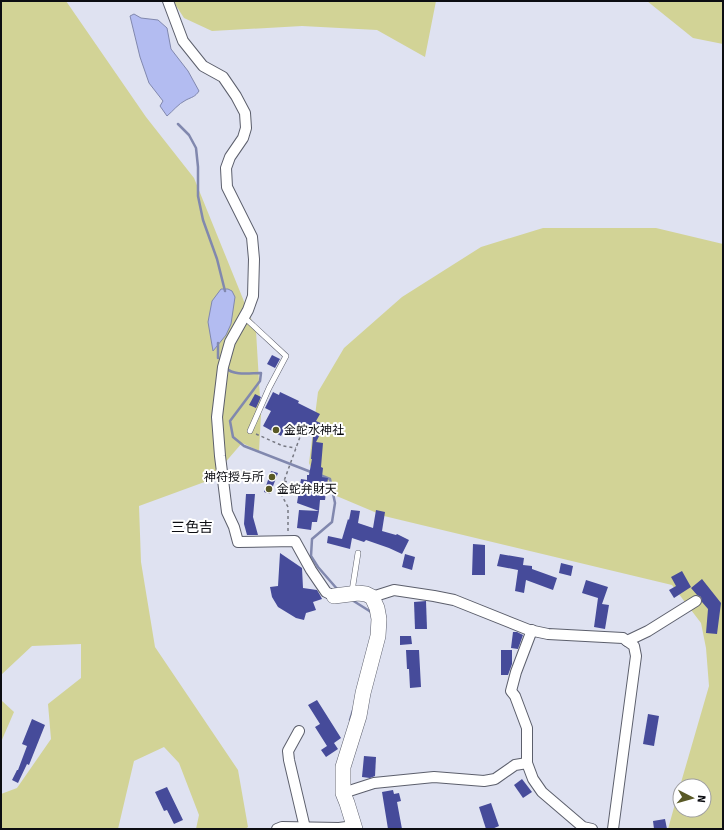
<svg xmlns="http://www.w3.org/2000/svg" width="724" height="830" font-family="Signika,'Noto Sans JP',sans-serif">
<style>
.green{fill:#d2d396}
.water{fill:#b3bcf1;stroke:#8188ae}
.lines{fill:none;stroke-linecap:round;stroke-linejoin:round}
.stream{stroke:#8188ae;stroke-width:2.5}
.building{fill:#464b9a}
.lane-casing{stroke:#5c5f6c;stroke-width:6}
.street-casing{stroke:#5c5f6c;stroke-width:12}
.secondary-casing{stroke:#5c5f6c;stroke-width:16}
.path{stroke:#777983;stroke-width:1.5;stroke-dasharray:3 3;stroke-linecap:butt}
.lane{stroke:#fff;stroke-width:5}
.street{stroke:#fff;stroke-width:10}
.secondary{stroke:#fff;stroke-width:15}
.poi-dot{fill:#595926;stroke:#fff;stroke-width:1.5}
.labels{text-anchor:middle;stroke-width:4;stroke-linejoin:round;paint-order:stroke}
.poi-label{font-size:12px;fill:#0c0d12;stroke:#fff;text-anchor:start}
.quarter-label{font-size:14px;fill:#0c0d12;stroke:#fff}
</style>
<rect width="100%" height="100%" fill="#dfe2f1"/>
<g class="green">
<polygon points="1,1 66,1 146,117 194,178 256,331 261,415 259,451 242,443 210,480 139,506 141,562 155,647 238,770 248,827 245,829 196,829 199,815 179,763 164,747 134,761 118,829 1,829 1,794 17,788 51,739 48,704 81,678 81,644 32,646 1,675"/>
<polygon points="173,1 436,1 425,57 377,30 302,26 212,31 184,18"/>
<polygon points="647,1 723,1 723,44 693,38"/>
<polygon points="543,228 656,228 723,244 723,829 668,829 680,786 680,810 704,810 704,786 680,786 709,686 706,648 701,623 672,585 384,516 320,489 309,463 318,392 344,348 402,297 481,247"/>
<polygon points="1,700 14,712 1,742"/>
</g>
<g class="water">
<path d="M134,14L141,18L158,20L167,28L171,49L188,71L199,91C195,97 192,97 186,100C178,104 173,111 167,116L160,106L163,101L149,83L140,57L130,16Z"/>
<polygon points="221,289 228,289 232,291 235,297 231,324 226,335 213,351 208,322 212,301"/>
</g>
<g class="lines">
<g class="stream">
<polyline points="178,124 189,135 196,148 198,167 198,196 203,220 217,259 225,291"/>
<polyline points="218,358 218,343"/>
<path d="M226,368C234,376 250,373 261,373L260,381L230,421L233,437L244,446L311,472"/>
<polyline points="320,475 330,479 335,503 332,522 312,539 311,556 318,567 338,590"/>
<polyline points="352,600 371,612 371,613"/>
<polyline points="350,720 353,710"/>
</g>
</g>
<g class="building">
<polygon points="272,355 280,359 275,368 267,364"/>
<polygon points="273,392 279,395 280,392 299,401 298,403 320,414 316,421 325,425 316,442 323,443 321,467 323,468 322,477 328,478 325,500 320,500 319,511 297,503 301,479 307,480 307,475 309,475 312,459 311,459 313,437 287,424 281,436 263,426 271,411 265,408"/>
<polygon points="255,394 261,397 256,408 249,405"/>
<polygon points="271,471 278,473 270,494 264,492"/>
<polygon points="246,494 255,494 253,517 258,535 247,535 244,524"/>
<polygon points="299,510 319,511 317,522 312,522 311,530 297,528"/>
<polygon points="351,510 360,511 358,523 373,528 376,510 385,512 382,531 396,535 397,534 409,540 402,554 389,548 366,540 364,542 352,538 350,549 327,543 328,536 342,539 348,519 349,520"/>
<polygon points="473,544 485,545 485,575 472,575"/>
<polygon points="280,553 302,568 303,588 317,590 320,595 322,599 313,602 316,610 306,613 304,620 296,618 278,607 272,597 270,587 278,586"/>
<polygon points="405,554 415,557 412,570 402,567"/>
<polygon points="500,554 524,558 523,565 532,566 532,569 557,578 553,590 526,580 524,593 515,591 518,570 497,566"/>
<polygon points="561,563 573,566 571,576 559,573"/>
<polygon points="682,571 691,587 674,598 669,590 676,586 671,577"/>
<polygon points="702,579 721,603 717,634 706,633 708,609 702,602 701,597 697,595 691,588"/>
<polygon points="586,580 608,587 602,604 609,605 605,629 594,627 598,598 582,593"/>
<polygon points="426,601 427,629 415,629 414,602"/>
<polygon points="513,632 517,632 523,635 518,649 511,648"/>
<polygon points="400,636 411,636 412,644 400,645"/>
<polygon points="406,650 419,650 421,687 410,688 409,669 407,669"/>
<polygon points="501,650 512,650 512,664 508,675 501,675"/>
<polygon points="317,700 341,738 334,743 338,749 326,757 321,750 327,746 315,727 320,724 308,705"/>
<polygon points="648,714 659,716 654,746 643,744"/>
<polygon points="32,719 45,725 29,765 27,764 18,783 12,780 17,770 18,770 27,746 22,744"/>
<polygon points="364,756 376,757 375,776 370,778 362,777"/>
<polygon points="522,779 532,792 523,798 514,785"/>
<polygon points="167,787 183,820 174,824 167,810 164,811 155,792"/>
<polygon points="393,790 394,794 399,793 401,801 397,802 402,829 388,829 382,792"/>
<polygon points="491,803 499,826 492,829 486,829 479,807"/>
<polygon points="665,819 667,829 654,829 653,821"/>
</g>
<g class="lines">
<g class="lane-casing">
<g id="lane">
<polyline points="244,317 286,356 269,388 250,431"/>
<polyline points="352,591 358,553"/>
</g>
</g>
<g class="street-casing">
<g id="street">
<polyline points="168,1 183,41 203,66 223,77 236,96 245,113 246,128 243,138 230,157 226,168 227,187 252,237 254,259 253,296 248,310 230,342 223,367 217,417 220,456 227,512 234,527 238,542 295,541 311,570 326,592 334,596"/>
<polyline points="372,597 394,590 434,596 454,600 529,630 548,634 623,638 634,646 636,656 613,829"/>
<polyline points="532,630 516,672 511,691 515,696 527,728 527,763 533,779 542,792 583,827 592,829"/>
<polyline points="627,641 648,631 696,601"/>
<polyline points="299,731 288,751 289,760 305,828"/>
<polyline points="343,793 374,783 434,777 484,781 495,779 515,765 527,763"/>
<polyline points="277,829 282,827 339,828 354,826"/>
</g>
</g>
<g class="secondary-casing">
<polyline id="secondary" points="334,596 358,593 366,594 372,597 377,608 379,619 378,636 363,693 359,716 343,767 343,793 347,803 355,829"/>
</g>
<g class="path">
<polyline points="256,434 283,446 296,448"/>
<polyline points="284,481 297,484"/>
<polyline points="288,531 288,507 280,492 296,448 301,434"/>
</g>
<use href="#lane" class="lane"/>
<use href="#street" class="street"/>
<use href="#secondary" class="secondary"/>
</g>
<g class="poi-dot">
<circle cx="276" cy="430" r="4"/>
<circle cx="272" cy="477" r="4"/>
<circle cx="269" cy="489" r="4"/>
</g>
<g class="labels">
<g class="poi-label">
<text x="284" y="434">金蛇水神社</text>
<text x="264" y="481" text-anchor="end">神符授与所</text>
<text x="277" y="493">金蛇弁財天</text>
</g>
<g class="quarter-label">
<text x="192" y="532">三色吉</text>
</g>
</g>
<rect width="724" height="830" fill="none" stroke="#0c0d12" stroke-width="4"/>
<g transform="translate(692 798) rotate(96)"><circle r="19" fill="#ffffff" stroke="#9e9ea0"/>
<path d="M0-3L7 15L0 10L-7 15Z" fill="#595926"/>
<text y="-6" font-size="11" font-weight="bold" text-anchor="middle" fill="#0c0d12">N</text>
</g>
</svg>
